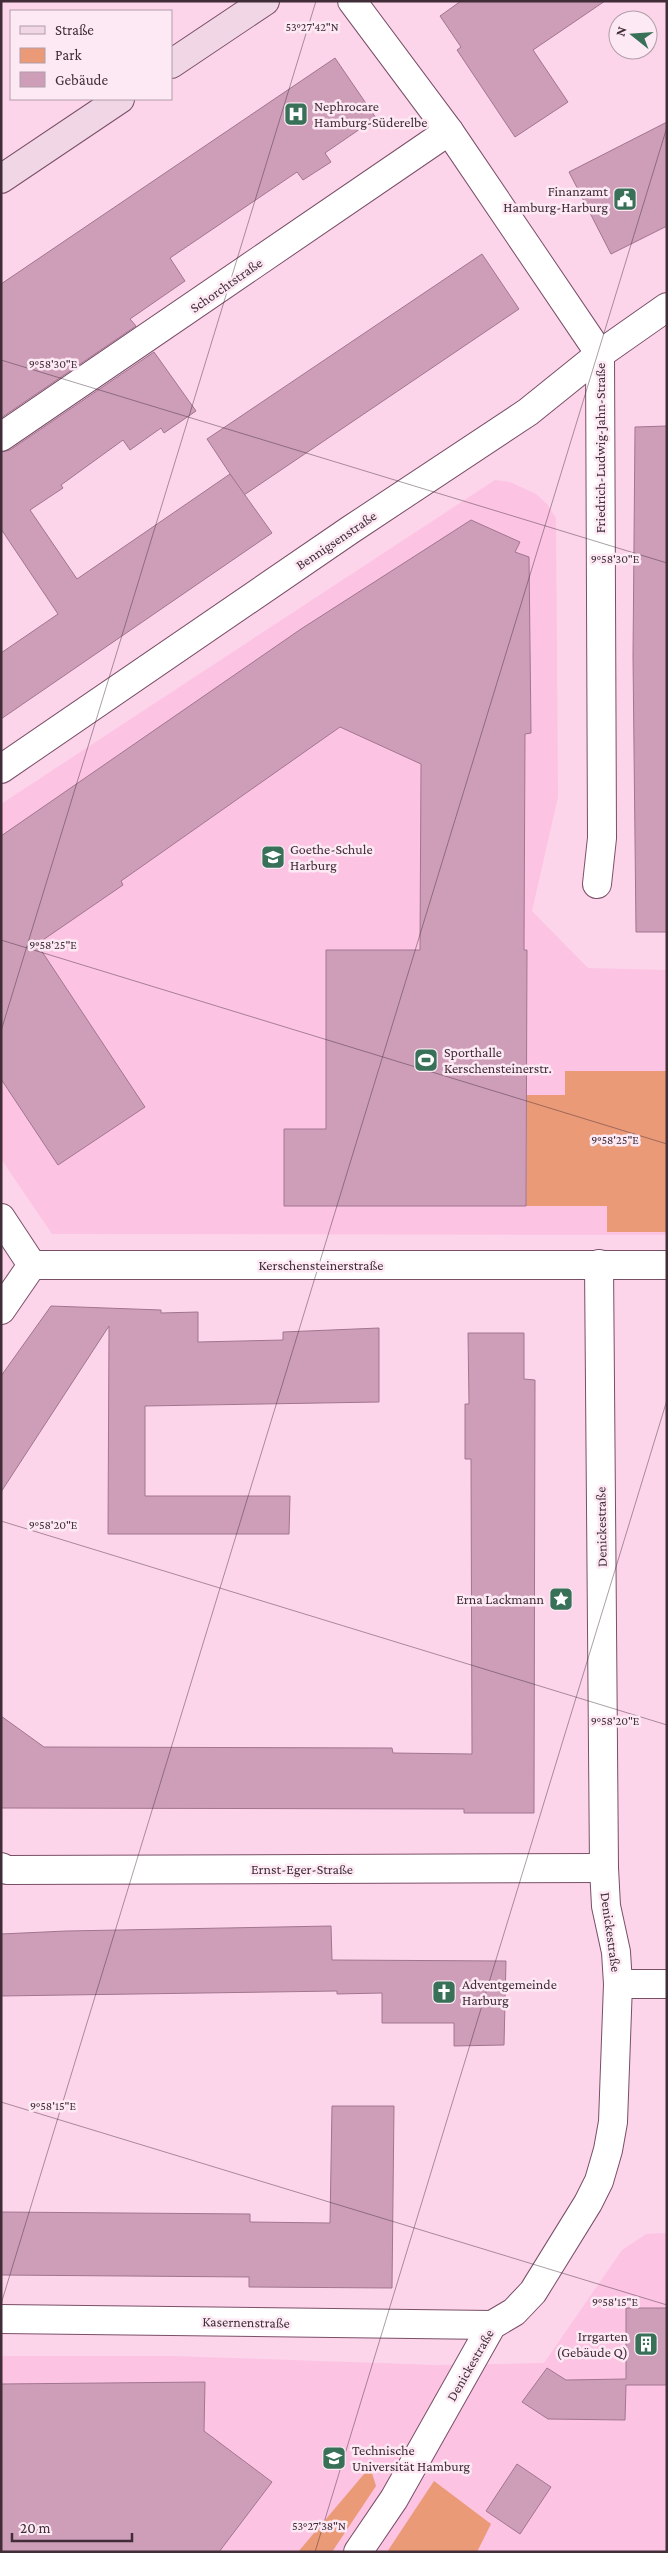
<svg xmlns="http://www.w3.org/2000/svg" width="668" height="2553" font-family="'Crimson Pro',serif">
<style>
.built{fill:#fcc3e3}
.green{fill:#eb9a77}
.building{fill:#ce9eb9;stroke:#a2758f}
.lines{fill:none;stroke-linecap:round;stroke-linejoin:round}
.street-casing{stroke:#794f68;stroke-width:30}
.secondary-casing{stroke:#794f68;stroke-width:30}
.street{stroke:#fff;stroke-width:28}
.secondary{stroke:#f1d7e6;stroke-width:28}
.ticks{fill:none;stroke:#402d38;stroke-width:1;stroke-opacity:0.45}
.labels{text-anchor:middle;stroke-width:5;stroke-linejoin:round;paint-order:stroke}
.poi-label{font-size:14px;fill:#402d38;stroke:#fde9f4;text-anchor:start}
.street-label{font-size:14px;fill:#402d38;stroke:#fde9f4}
.ticks-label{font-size:12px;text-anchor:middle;fill:#402d38;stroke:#fde9f4;stroke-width:5;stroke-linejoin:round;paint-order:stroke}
</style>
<rect width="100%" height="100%" fill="#fdd5eb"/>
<g class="built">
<polygon points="495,480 510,482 536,494 547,504 556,518 558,797 532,911 588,968 667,970 667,1235 52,1234 1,1159 1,804"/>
<polygon points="667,2233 667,2552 1,2552 1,2356 175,2356 437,2365 544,2363 622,2250 646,2234"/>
</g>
<g class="green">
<polygon points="565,1071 667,1071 667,1232 607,1232 607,1206 526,1206 527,1095 565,1095"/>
<polygon points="370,2467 376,2486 332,2552 298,2552"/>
<polygon points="434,2481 491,2524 477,2552 387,2552"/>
</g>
<g class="building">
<polygon points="461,1 605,1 533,50 568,102 515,137 457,50 461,47 440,16"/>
<polygon points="335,58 376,118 325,153 331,162 303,180 297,172 170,258 185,281 130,319 136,326 1,418 1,284"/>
<polygon points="667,122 667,226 611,254 569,172"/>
<polygon points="482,254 519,309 244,495 207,439"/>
<polygon points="154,352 196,411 164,433 161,428 130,450 123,440 61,485 63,488 30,510 77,579 230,474 272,533 1,719 1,653 58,614 1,529 1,452 10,450"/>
<polygon points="667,426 667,932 636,932 633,656 635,427"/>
<polygon points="471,520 520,542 515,552 529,557 531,733 525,734 524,950 527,950 526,1206 284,1206 284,1129 326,1129 326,950 420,950 421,764 340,727 121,881 123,885 37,944 145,1107 58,1165 1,1079 1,836 301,629"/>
<polygon points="51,1306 161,1310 161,1313 198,1312 198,1342 283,1340 283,1332 379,1328 379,1402 145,1406 145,1496 290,1496 289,1534 108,1534 109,1326 1,1492 1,1376"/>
<polygon points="468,1333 524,1333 524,1379 535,1380 534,1813 464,1813 464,1809 1,1808 1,1716 44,1747 392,1748 393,1753 472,1754 471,1459 465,1459 465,1404 469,1404"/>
<polygon points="331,1926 332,1960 506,1961 504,2045 454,2046 454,2023 382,2023 382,1993 337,1994 337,1991 1,1996 1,1934 66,1931"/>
<polygon points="332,2106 394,2106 392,2288 249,2287 249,2277 1,2275 1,2212 250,2214 250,2222 330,2223"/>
<polygon points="626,2308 667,2308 667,2385 626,2385 625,2420 548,2419 522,2402 547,2368 566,2380 626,2379"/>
<polygon points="205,2382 204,2431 272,2482 219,2552 1,2552 1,2384"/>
<polygon points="517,2464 551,2487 520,2534 486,2511"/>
</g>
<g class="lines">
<g class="street-casing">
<g id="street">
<polyline points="352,1 449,131 600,354 602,838 597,884"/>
<polyline points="1,437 449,131"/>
<polyline points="1,769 350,530 528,412 600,354 667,307"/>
<polyline points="1,1218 32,1265 667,1265"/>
<polyline points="1,1310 32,1265"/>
<polyline points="1,1867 7,1870 604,1868"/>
<polyline points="618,1984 667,1984"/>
<polyline points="1,2319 492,2325"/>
<polyline points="358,2552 394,2499 492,2325 514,2312 533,2292 588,2203 599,2181 608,2150 613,2122 618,1984 616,1952 606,1906 604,1868 599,1264"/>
</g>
</g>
<g class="secondary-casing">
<g id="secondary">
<polyline points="171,64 265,1"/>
<polyline points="1,179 120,99"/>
</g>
</g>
<use href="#street" class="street"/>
<use href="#secondary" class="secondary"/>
</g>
<path class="ticks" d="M1,360L667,563M1,940L667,1144M1,1031L316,1M1,1521L667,1725M1,2102L667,2305M1,2304L667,127M315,2552L667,1400"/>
<defs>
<g id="hospital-square" transform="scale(1.25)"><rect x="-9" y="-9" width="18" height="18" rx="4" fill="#387158" stroke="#fde9f4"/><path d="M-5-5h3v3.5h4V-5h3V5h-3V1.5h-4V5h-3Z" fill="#fff"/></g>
<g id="civic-square" transform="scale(1.25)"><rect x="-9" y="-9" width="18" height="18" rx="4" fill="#387158" stroke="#fde9f4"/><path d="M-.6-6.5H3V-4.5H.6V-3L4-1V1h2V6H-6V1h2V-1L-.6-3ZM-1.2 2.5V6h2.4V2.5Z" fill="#fff"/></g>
<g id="school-square" transform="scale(1.25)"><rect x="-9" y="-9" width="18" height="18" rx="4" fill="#387158" stroke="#fde9f4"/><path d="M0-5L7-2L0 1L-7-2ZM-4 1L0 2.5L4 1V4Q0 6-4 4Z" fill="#fff"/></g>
<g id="stadium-square" transform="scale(1.25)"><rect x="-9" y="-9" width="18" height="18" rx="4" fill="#387158" stroke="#fde9f4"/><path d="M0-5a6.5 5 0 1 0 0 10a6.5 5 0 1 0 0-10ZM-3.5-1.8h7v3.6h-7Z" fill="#fff"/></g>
<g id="sight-square" transform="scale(1.25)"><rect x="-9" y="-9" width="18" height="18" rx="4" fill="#387158" stroke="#fde9f4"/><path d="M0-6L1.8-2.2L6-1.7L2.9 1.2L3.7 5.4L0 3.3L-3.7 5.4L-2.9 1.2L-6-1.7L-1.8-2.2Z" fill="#fff"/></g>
<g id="church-square" transform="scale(1.25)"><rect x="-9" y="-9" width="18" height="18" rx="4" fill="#387158" stroke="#fde9f4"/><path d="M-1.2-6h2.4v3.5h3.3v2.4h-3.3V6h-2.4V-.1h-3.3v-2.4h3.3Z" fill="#fff"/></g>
<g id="building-square" transform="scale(1.25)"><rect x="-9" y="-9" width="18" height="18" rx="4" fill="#387158" stroke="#fde9f4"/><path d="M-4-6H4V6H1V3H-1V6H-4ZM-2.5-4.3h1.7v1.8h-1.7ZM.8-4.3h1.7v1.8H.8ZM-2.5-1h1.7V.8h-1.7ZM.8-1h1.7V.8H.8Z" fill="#fff"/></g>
<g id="university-square" transform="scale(1.25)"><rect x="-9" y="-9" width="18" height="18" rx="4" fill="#387158" stroke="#fde9f4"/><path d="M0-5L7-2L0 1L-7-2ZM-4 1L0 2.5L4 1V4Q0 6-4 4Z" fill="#fff"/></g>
</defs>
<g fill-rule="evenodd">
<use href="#hospital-square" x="296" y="114"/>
<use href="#civic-square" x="625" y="199"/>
<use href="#school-square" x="273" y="857"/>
<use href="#stadium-square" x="426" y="1060"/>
<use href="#sight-square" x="561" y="1599"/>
<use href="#church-square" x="444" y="1992"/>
<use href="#building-square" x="646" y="2344"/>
<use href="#university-square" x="334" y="2458"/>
</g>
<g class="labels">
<g class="poi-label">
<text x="314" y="111">Nephrocare<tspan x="314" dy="16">Hamburg-Süderelbe</tspan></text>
<text x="608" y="196" text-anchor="end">Finanzamt<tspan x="608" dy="16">Hamburg-Harburg</tspan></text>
<text x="290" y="854">Goethe-Schule<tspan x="290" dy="16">Harburg</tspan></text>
<text x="444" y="1057">Sporthalle<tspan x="444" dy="16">Kerschensteinerstr.</tspan></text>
<text x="544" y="1604" text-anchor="end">Erna Lackmann</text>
<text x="462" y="1989">Adventgemeinde<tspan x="462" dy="16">Harburg</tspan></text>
<text x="628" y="2341" text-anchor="end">Irrgarten<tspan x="628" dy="16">(Gebäude Q)</tspan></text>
<text x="352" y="2455">Technische<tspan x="352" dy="16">Universität Hamburg</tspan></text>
</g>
<g class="street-label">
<text transform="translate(226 285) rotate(-35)" y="5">Schorchtstraße</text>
<text transform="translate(600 448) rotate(-90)" y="5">Friedrich-Ludwig-Jahn-Straße</text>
<text transform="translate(336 540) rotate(-34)" y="5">Bennigsenstraße</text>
<text x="321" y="1270">Kerschensteinerstraße</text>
<text transform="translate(601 1527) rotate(-91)" y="5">Denickestraße</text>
<text x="302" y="1874">Ernst-Eger-Straße</text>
<text transform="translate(611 1932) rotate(82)" y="5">Denickestraße</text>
<text transform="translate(246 2322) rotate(1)" y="5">Kasernenstraße</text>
<text transform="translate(470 2365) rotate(-60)" y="5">Denickestraße</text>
</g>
</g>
<g class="ticks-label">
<text x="312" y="31">53°27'42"N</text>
<text x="53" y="368">9°58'30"E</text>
<text x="615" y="563">9°58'30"E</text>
<text x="53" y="949">9°58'25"E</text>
<text x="615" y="1144">9°58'25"E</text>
<text x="53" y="1529">9°58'20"E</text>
<text x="615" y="1725">9°58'20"E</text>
<text x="53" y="2110">9°58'15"E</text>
<text x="615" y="2306">9°58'15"E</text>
<text x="319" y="2530">53°27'38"N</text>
</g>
<rect width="668" height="2553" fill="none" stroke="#402d38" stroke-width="5"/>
<rect x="10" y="10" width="162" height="90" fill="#fde9f4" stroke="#b19ea9"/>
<rect x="20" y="26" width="25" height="8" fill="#f1d7e6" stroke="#b19ea9"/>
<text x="55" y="35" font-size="15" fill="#402d38">Straße</text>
<rect x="20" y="48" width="25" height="15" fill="#eb9a77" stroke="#b19ea9"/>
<text x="55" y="60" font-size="15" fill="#402d38">Park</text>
<rect x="20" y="72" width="25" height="15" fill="#ce9eb9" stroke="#b19ea9"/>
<text x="55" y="85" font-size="15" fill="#402d38">Gebäude</text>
<g transform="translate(633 35) rotate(287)"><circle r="24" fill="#fde9f4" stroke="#b19ea9"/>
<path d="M0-4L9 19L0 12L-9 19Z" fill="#387158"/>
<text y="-8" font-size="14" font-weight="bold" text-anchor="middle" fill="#402d38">N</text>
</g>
<path d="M12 2533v8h120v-8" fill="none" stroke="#402d38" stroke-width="2.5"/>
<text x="20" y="2533" font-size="15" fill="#402d38" stroke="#fde9f4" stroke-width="4" paint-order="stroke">20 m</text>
</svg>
